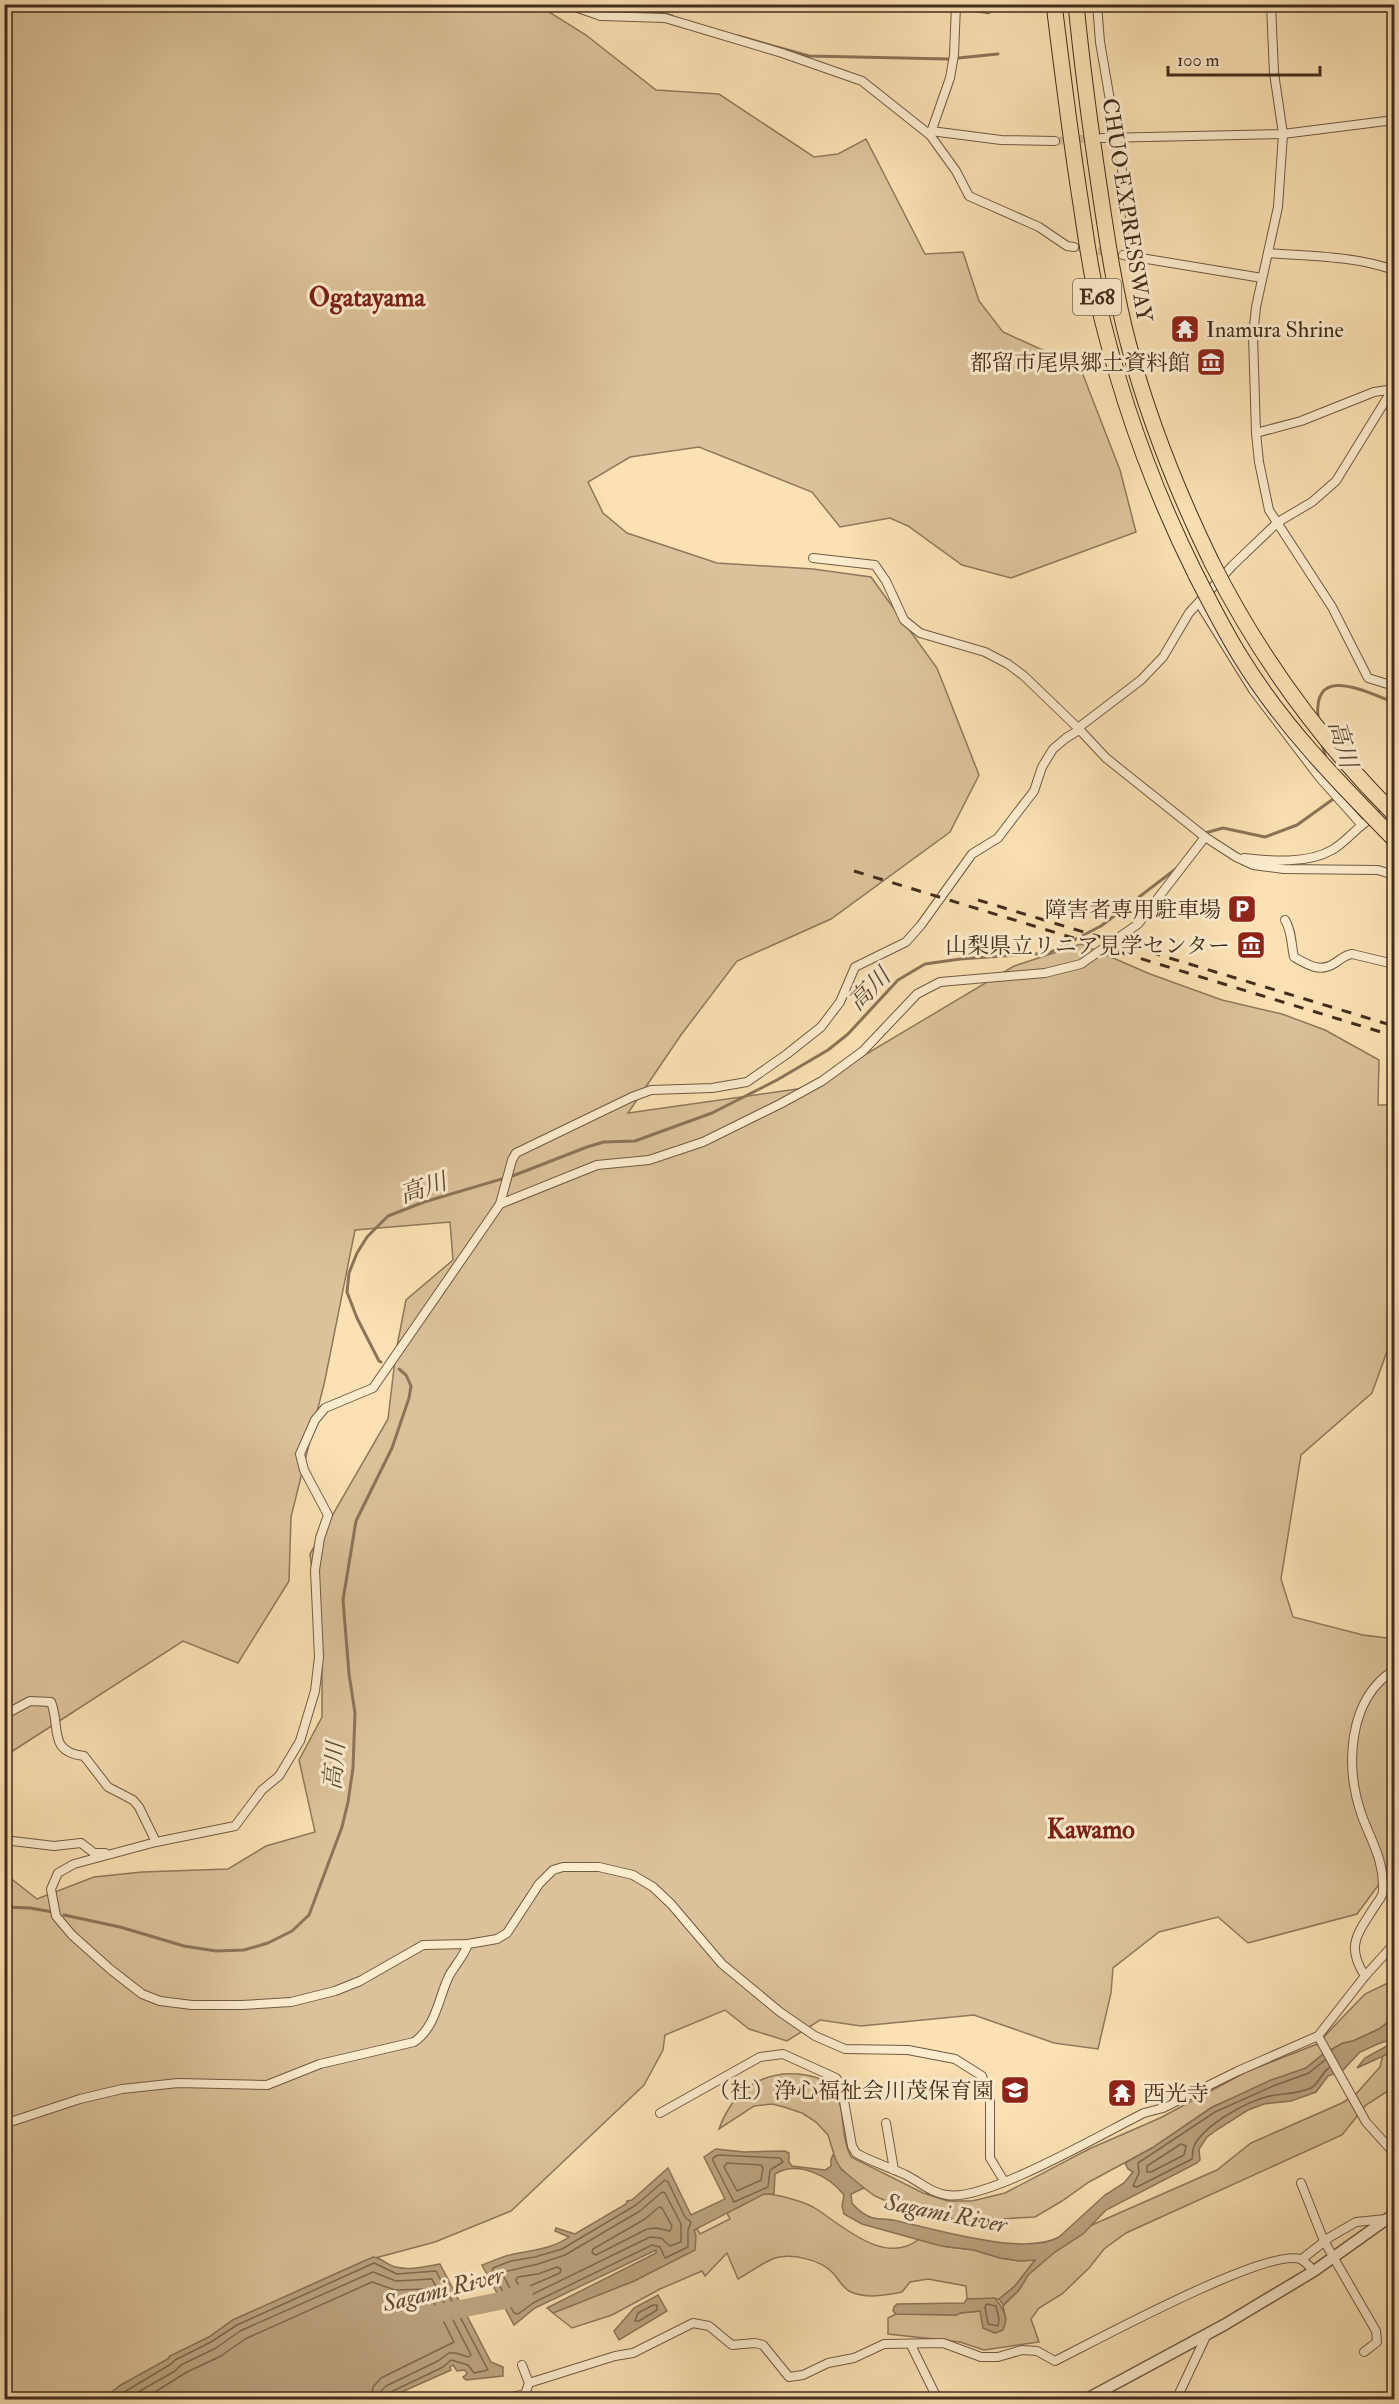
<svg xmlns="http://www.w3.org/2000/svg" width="1399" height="2404" font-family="'IM FELL Double Pica','Noto Serif JP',serif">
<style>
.green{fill:#dcc29a;stroke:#8f785c;stroke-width:1.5}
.water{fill:#bca480;stroke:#8b7458;stroke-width:1.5}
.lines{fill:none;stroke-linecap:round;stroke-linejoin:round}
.shore{stroke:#7f684e;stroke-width:1.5}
.stream{stroke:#8b7458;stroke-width:3}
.river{stroke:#bca480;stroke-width:18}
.minor-tunnel{stroke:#d6bd95;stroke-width:8;stroke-dasharray:8 4;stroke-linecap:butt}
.minor-casing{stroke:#705a42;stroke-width:10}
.tertiary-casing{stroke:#705a42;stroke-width:13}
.motorway-casing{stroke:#422d1d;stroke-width:17}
.minor{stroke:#fcecce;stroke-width:8}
.tertiary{stroke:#fcecce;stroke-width:10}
.motorway{stroke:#fbe1b3;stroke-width:15}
.rail{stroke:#422d1d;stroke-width:3;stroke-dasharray:10 10;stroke-linecap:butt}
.motorway-bridge-casing{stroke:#422d1d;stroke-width:17;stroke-linecap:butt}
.motorway-bridge{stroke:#fbe1b3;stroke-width:15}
.labels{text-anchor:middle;stroke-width:6;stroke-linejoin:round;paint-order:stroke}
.shield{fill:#fcecce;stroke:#7a6652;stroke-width:1.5}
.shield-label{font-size:21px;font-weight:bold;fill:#422d1d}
.street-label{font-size:22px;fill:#422d1d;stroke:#fcecce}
.poi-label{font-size:22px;fill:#422d1d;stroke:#fcecce;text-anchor:end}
.water-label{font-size:24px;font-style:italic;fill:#604b36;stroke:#fcecce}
.quarter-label{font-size:26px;font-weight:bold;fill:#7a1f14;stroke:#fcecce}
</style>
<rect width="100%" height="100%" fill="#fbe1b3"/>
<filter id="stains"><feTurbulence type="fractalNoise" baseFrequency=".00333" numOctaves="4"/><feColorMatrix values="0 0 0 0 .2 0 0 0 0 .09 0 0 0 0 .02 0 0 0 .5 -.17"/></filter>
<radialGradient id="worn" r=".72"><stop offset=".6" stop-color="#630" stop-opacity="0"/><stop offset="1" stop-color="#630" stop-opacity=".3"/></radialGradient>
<g class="green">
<polygon points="5,5 538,5 586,35 656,90 719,94 814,157 838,154 866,139 925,254 963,252 979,301 1003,332 1080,367 1120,470 1136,532 1011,578 962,565 908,526 890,518 840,527 812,492 699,447 630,457 588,482 603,513 627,533 717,563 813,569 871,577 937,668 979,775 950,832 831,919 737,961 681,1035 628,1113 811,1087 1014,966 1081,944 1150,974 1222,1000 1282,1014 1325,1030 1379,1060 1378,1105 1394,1105 1394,1332 1372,1393 1301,1455 1281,1579 1293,1617 1363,1635 1394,1639 1394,1864 1357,1914 1248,1943 1218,1917 1159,1932 1113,1968 1111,1993 1098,2049 1054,2043 974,2015 861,2026 820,2020 787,2041 749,2029 725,2010 665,2035 663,2050 644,2085 511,2211 435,2242 364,2261 233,2320 209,2337 170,2356 168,2359 121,2385 101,2400 5,2399 4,1873 37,1899 94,1877 142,1872 228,1869 266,1846 315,1832 299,1760 322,1717 322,1651 310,1554 388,1419 396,1351 406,1300 453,1260 450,1222 355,1230 325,1380 291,1517 289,1581 238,1663 183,1641 5,1756"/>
<path d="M1394,1980V2017L1379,2029L1353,2041L1343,2043L1323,2054L1306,2068L1212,2107L1152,2148L1089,2182L1062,2201L1035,2217L964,2221L943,2218L900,2207L875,2196L849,2177L837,2164L828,2135L816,2122L802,2113L784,2107L772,2104L754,2106L719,2129C733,2090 764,2068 806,2075C816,2077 827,2080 834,2090C846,2109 840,2137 851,2157L923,2193L948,2201H972L1005,2193L1089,2149L1160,2118L1246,2072L1317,2044L1365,1994Z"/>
<polygon points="1394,2051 1394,2087 1366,2105 1342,2135 1126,2233 1104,2249 1089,2268 1062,2294 1039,2308 1031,2319 1039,2342 984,2350 960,2342 888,2334 888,2318 896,2314 956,2315 960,2313 981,2311 983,2328 995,2333 1003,2330 1006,2319 1003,2306 1019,2290 1028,2275 1051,2255 1092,2225 1217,2170 1251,2143 1342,2103 1356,2094 1380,2067 1383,2055"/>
<path d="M764,2194C777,2194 807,2202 818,2210C845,2228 886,2266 919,2239L948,2247L974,2250L1000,2258L1020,2261L1036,2259L1015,2286L1000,2299H967L966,2286L928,2279L910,2282L902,2292C887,2295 867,2299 851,2292C843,2289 838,2278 832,2272C820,2260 792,2253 775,2258C762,2263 750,2272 738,2279L727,2253L705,2276L702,2271L660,2289L612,2315L572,2328L553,2313L634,2281L694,2250V2230L697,2229L700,2234L730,2219L727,2213Z"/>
</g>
<g class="water">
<path d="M1394,2018V2039L1380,2043L1360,2052L1343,2070L1328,2076L1316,2092L1291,2101L1264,2104L1248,2110L1218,2129L1207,2137L1199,2149L1200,2160L1197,2163L1106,2210L1083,2234L1055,2252L1028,2275L1019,2290L1003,2305L999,2299L1015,2286L1035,2260L1020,2261L1000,2258L974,2250L941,2246L862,2224L844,2214L842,2206L844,2195C829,2176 798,2160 775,2174L774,2194H764L694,2230L696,2236L695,2250L634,2281L553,2313L547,2308L656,2253V2250L535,2308L514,2325L482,2265C491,2262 500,2257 510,2255C531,2250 550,2250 569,2237L555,2231L556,2228L575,2234L626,2204L627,2201L632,2200L668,2168L691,2215L725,2199L704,2157L716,2149L744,2152L785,2151L789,2153V2162L792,2166L825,2170L831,2166V2159L833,2155L841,2169L864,2188L851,2194L852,2203C857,2209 863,2214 870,2217C877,2220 885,2218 893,2220C931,2228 1025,2257 1059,2237L1105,2195L1124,2183L1133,2172L1128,2169L1125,2163L1152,2148L1213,2107L1271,2080L1306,2068L1323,2054L1343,2043L1353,2041L1379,2029Z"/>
<polygon points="1394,2042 1394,2051 1357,2068 1365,2058"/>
<path d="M373,2257C382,2258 387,2265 396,2267C410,2271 426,2266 440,2264L491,2362L503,2367V2376L466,2380L463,2377L467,2374L465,2370L457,2371L453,2365L450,2367L451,2370L386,2399H102L121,2385L168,2359L170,2356L209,2337L233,2320Z"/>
<polygon points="658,2295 667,2311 619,2340 614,2331 634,2308"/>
<path d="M995,2298C1003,2308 1009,2318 1003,2330L995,2333L983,2328L980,2311L960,2313L957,2315L896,2314L893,2311L894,2307L897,2304L964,2303L967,2299Z"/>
</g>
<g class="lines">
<g class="shore">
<path d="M1325,2060L1309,2073L1273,2086L1215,2112L1138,2163L1139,2173L1133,2186L1137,2187L1192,2159C1193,2155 1192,2150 1194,2146C1204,2125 1247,2101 1270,2096C1286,2093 1294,2095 1311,2088C1319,2084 1321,2073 1329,2068"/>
<polygon points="1181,2144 1186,2146 1184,2155 1151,2172 1147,2172 1147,2166"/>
<polygon points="718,2155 780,2158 783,2162 770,2170 768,2187 734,2202 713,2161 713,2158"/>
<polygon points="727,2163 761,2165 763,2168 761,2180 737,2191 724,2167"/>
<polygon points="665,2180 668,2182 685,2217 691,2222 688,2230 688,2247 665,2258 660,2247 652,2245 533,2303 518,2314 514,2313 492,2271 493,2268 511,2261 535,2257 562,2249 636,2205"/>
<polygon points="662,2192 665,2193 681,2224 681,2242 670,2246 661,2238 650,2237 529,2296 521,2302 517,2302 503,2275 504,2272 538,2264 565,2255 640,2211"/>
<polygon points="659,2207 662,2208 672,2226 670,2231 656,2228 647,2229 596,2255 592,2253 593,2249 645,2219"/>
<polygon points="557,2267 561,2269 560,2273 523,2289 520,2288 516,2280 518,2277 538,2274"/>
<polygon points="987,2304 996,2306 999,2319 998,2326 988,2324 985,2307"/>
<polygon points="653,2305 657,2305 657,2310 639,2321 635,2321 638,2313"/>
<polyline points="111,2400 171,2364 175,2360 211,2342 237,2325 374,2263 397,2274 436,2271 488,2370 474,2373 468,2365 451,2360 443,2367 391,2392 387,2400"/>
<polyline points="124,2400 175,2371 181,2365 216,2348 240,2331 373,2272 396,2281 432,2279 471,2355 468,2357 456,2353 449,2353 438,2361 386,2386 381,2391 380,2400"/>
<polyline points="142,2400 187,2372 221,2356 245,2339 372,2282 395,2290 427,2289 454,2342 381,2378 373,2387 371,2400"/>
</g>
<g class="stream">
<path d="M582,4C612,14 643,6 672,16"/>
<polyline points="738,36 809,56 948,59 998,54"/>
<path d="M1318,717C1313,663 1367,693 1394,702"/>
<polyline points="1322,744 1326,758"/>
<polyline points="1205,833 1223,828 1265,837 1297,825 1336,797"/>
<polyline points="381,1362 379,1361 357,1318 347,1292 349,1273 357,1253 367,1237 388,1216 424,1202 515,1175 587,1147 604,1142 635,1141 712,1113 777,1080 828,1050 848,1034 898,980 925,964 960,959 1049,953 1101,926 1177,868"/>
<polyline points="4,1907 30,1908 53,1912"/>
<polyline points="64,1915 120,1927 184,1946 216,1951 244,1950 268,1943 292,1931 309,1915 342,1827 348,1802 353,1768 355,1713 349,1674 343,1600 356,1521 392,1448 409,1398 411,1386 406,1375 399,1369"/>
</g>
<polyline class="river" points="440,2313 505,2300 524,2292"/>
<g class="minor-tunnel">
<polyline points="1055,141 1095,138"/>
<polyline points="1074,247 1111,253"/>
</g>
<g class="minor-casing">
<g id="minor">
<polyline points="566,4 601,16 665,18 782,53 862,81 930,135 956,171 969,196 1039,227 1067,246 1074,247"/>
<polyline points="955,4 988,9 995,4"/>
<polyline points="1097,4 1100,42 1133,234 1134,256"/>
<polyline points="1271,4 1274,73 1283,134 1278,207 1256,307 1253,336 1256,433 1259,462 1269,510 1332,607 1368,678 1394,686"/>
<polyline points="601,16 604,4"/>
<polyline points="931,131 1001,140 1055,141"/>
<polyline points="930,135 950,78 954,55 956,5"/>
<polyline points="1102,138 1283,134 1394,120"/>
<path d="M1268,253C1311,256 1354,256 1394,270"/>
<polyline points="1123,255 1262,278"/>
<polyline points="1256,433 1301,421 1374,392 1394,389"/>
<polyline points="813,558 875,565 886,581 904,620 920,633 985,652 1008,664 1024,676 1078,728 1106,758 1205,837 1236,857 1253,865 1284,869 1378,870 1394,875"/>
<polyline points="1199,603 1253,690 1320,778 1361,824"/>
<polyline points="1078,728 1141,680 1163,657 1189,613 1233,565 1278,522 1312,502 1336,481 1392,390"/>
<path d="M1244,858C1271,861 1308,864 1332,850C1355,837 1364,811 1394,816"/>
<path d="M1285,920C1292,931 1291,944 1294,957C1308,965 1320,973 1335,963C1341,959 1345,955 1352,954L1394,964"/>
<polyline points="500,1204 512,1160 516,1153 632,1097 651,1090 712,1088 747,1082 787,1054 821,1027 840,1002 855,967 906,942 921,925 972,854 998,838 1017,813 1034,791 1042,767 1053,749 1066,738 1079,730"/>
<path d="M4,1715L30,1701L51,1702C61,1726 47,1752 84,1756L108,1787L133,1800L139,1807L156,1842"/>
<polyline points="4,1840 54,1846 81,1843 94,1853 105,1853"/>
<path d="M1365,1976C1345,1946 1358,1933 1375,1906C1378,1901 1383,1897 1383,1890C1384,1860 1372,1843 1362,1816C1345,1768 1347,1700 1394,1670"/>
<polyline points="1318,2036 1366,2122 1394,2153"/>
<path d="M660,2113L760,2057L783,2054L836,2078L841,2084L852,2146L856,2153C872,2162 889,2167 906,2175C920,2182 931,2193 947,2195C986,2202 1105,2132 1144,2113L1163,2108L1238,2071L1318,2036L1365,1976L1394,1944"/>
<polyline points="886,2123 894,2170"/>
<path d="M4,2124L80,2099L122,2089L178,2083L267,2085L320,2064L414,2042C436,2027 438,1999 449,1976C455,1965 464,1956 468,1944"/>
<polyline points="1004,2181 990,2158 990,2100 982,2076 955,2059 908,2050 845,2049 815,2036 780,2012 722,1964 671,1904 653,1887 633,1875 599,1867 563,1867 553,1870 539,1884 507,1933 497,1939 468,1944 423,1945 360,1981 335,1991 291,2002 242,2005 192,2005 160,2001 142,1994 110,1969 72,1935 56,1916 51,1889 58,1873 74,1864 156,1842 235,1826 262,1790 279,1776 300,1741 315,1691 319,1657 315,1570 320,1538 328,1515 304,1470 300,1454 315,1420 325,1408 373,1388 500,1204 597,1165 649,1160 703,1142 780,1104 822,1081 863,1051 917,994 940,982 1045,973 1081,964 1138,924 1205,837"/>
<polyline points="1301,2183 1324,2241 1376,2331 1377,2342 1364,2352"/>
<polyline points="1302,2259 1330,2237 1356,2222 1386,2219"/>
<polyline points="911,2345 938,2400"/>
<polyline points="522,2365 529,2383"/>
<polyline points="499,2400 525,2394"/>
<path d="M523,2400L529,2383L615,2356L633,2353L693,2323L709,2326L732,2345L755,2343L763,2345L789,2377L803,2375L828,2363L854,2358L884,2344L943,2343L981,2357H998L1022,2350L1037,2351L1055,2361C1095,2341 1266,2248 1300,2259C1305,2261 1310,2267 1314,2271"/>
<polyline points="1176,2400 1207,2334"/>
</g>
</g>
<g class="tertiary-casing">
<polyline id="tertiary" points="1085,2400 1224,2325 1314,2271 1394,2214"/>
</g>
<g class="motorway-casing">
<g id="motorway">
<path d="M1054,4C1062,69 1070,134 1080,198C1085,230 1089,262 1096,293C1118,391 1151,485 1196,575"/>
<path d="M1076,4C1082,65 1090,125 1099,185C1107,239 1115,294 1129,346C1149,421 1178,493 1212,563"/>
</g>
</g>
<use href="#minor" class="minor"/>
<use href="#tertiary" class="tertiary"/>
<use href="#motorway" class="motorway"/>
<g class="rail">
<polyline points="854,871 1394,1036"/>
<polyline points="978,900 1394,1026"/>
</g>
<g class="motorway-bridge-casing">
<g id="motorway-bridge">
<path d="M1212,563C1259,656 1320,740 1394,814"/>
<path d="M1196,575C1210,602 1224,630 1240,656C1282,725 1338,782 1394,839"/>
</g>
</g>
<use href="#motorway-bridge" class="motorway-bridge"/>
</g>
<defs>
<g id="temple-square" transform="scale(1.5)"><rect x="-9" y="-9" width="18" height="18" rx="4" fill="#8f2418" stroke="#fcecce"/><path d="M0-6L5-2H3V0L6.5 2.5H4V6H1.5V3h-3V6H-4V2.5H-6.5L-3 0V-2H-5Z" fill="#fff"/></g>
<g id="museum-square" transform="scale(1.5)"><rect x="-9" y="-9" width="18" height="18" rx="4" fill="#8f2418" stroke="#fcecce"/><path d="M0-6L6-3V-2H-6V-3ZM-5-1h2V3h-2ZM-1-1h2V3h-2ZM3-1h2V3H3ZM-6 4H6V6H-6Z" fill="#fff"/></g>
<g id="parking-square" transform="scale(1.5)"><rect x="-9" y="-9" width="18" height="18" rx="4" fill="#8f2418" stroke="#fcecce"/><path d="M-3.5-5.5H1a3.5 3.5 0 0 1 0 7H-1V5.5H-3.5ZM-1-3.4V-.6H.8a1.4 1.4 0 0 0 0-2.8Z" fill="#fff"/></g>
<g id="school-square" transform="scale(1.5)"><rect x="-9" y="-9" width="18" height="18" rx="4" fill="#8f2418" stroke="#fcecce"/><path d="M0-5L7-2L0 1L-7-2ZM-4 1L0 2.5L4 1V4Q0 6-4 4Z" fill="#fff"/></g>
</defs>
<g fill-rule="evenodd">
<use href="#temple-square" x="1185" y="329"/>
<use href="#museum-square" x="1211" y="362"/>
<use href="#parking-square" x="1242" y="909"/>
<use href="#museum-square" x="1251" y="945"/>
<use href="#school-square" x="1015" y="2090"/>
<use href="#temple-square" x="1122" y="2093"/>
</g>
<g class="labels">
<rect class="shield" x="1073" y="279" width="48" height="36" rx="4.5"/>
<g class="shield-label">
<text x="1097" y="304">E68</text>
</g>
<g class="street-label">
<text transform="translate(1128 210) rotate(81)" y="8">CHUO EXPRESSWAY</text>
</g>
<g class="poi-label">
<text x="1206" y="337" text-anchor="start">Inamura Shrine</text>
<text x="1190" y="370">都留市尾県郷土資料館</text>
<text x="1221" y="917">障害者専用駐車場</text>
<text x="1230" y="953">山梨県立リニア見学センター</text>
<text x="994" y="2098">（社）浄心福祉会川茂保育園</text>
<text x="1143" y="2101" text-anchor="start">西光寺</text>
</g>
<g class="water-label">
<text transform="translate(1343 744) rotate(74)" y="8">高川</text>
<text transform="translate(869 989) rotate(-45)" y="8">高川</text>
<text transform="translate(423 1188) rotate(-18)" y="8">高川</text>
<text transform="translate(334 1766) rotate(-85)" y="8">高川</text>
<text transform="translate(946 2213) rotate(11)" y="8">Sagami River</text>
<text transform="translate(443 2289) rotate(-14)" y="8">Sagami River</text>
</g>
<g class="quarter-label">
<text x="367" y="306">Ogatayama</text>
<text x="1091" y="1838">Kawamo</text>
</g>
</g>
<rect width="1399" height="2404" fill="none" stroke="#fbe1b3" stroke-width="24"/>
<rect x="6" y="6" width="1387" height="2392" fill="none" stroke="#422d1d" stroke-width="3"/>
<rect x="12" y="12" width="1375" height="2380" fill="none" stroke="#422d1d" stroke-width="1.5"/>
<path d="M1168 66v9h152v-9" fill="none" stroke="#422d1d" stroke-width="3"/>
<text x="1177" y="66" font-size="18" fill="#422d1d" stroke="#fcecce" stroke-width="4.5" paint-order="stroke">100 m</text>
<rect width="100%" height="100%" filter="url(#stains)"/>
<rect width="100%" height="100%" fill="url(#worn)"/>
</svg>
